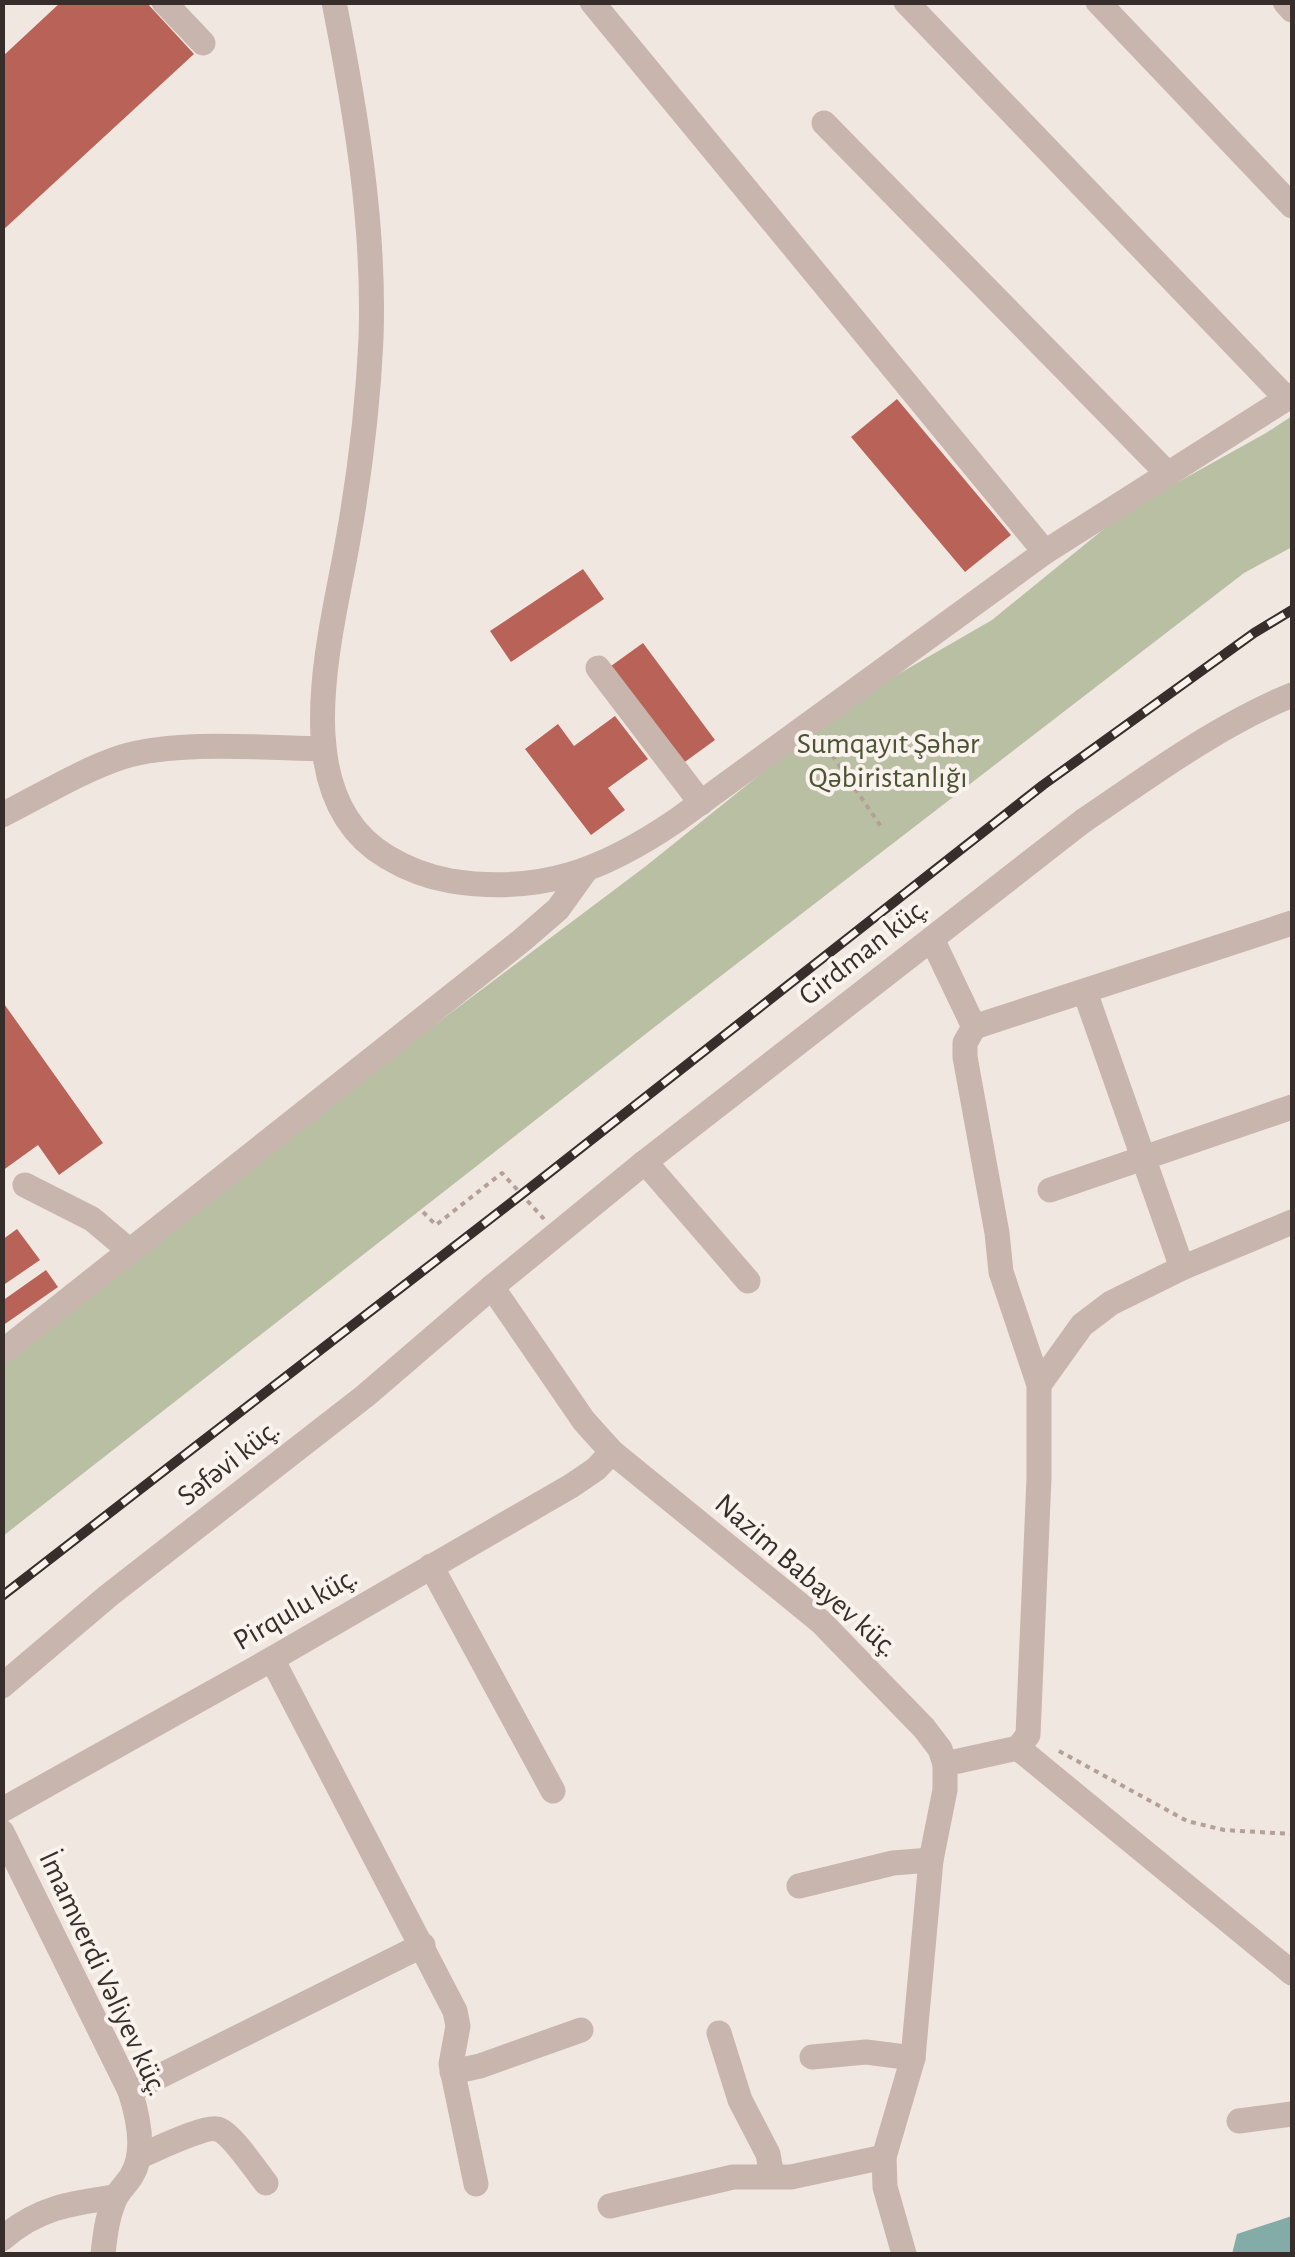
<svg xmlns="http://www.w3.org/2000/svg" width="1295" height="2257" font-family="'Alegreya Sans',sans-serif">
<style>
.green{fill:#b9bfa2}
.water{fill:#83aba8}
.building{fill:#b96257}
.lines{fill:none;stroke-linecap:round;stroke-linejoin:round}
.path{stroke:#b4a098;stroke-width:4;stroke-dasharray:5 5;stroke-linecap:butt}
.minor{stroke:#c8b6ae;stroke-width:25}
.rail-casing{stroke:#372e2b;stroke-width:10}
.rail{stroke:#f9f2ed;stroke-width:6;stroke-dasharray:19;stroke-linecap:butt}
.labels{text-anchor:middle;stroke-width:8;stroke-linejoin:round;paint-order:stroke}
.park-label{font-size:30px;fill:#4b5332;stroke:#f9f2ed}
.street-label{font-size:30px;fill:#372e2b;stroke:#f9f2ed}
</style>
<rect width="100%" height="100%" fill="#f1e7e1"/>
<polygon class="green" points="1292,416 1292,547 1244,573 661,1022 3,1536 3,1364 408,1045 646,866 850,702 992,620 1126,511 1266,433"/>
<polygon class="water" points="1292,2216 1292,2254 1232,2254 1237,2234"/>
<g class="building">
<polygon points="61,2 146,2 194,54 2,231 2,57"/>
<polygon points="897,399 1011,535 965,572 851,437"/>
<polygon points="583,569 604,599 511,662 490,631"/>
<polygon points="643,643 715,740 682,764 611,666"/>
<polygon points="615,716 648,759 608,788 625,810 591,835 525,749 558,724 574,746"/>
<polygon points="2,1001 103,1143 59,1175 38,1145 2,1171"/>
<polygon points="17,1229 40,1260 2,1286 2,1240"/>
<polygon points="46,1270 58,1287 2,1326 2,1301"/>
</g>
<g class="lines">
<g class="path">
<polyline points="821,739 882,828"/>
<polyline points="423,1212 436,1225 502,1173 544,1219"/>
<polyline points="1059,1751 1187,1821 1224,1830 1292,1834"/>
</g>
<g class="minor">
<polyline points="164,2 203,43"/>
<path d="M334,2C356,113 375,226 371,339C368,404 360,471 349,534C333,631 282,795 387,857C407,869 428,877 451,881C540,895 604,870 677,820L1045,552L1292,395"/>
<polyline points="592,2 1045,552"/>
<polyline points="906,2 1287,399"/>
<polyline points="1098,2 1292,206"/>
<polyline points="1285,2 1292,10"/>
<polyline points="824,123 1168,474"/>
<polyline points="598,668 701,803"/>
<path d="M2,815C40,796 82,770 122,757C177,740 265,748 324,749"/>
<polyline points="932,939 974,1027"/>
<polyline points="1085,992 1182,1268"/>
<polyline points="645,1162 748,1281"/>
<polyline points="25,1185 92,1219 130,1251"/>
<polyline points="1050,1190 1292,1107"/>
<polyline points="492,1287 584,1421 612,1452 821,1622 924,1728 940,1749 945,1764 945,1790 931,1860 913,2058 884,2157 885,2187 904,2254"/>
<polyline points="2,1352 521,941 558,909 586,870"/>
<polyline points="1039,1385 1082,1325 1111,1303 1182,1268 1292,1222"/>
<polyline points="431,1566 553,1791"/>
<polyline points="272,1659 455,2011 458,2026 451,2064 476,2184"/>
<path d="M2,1686L108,1596L365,1396L492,1287L645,1162L1083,821C1150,776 1218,725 1292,695"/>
<polyline points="1018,1748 1292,1973"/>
<polyline points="945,1764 1018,1748 1028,1735 1039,1478 1039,1385 1001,1272 997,1233 965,1057 965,1043 974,1027 1292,923"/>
<polyline points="2,1810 272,1659 571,1486 596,1469 612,1452"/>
<path d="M2,1832L130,2091C138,2116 146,2152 132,2175C127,2184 118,2191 114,2201C107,2218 105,2236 103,2254"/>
<polyline points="799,1886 893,1863 931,1860"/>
<polyline points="719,2033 740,2100 768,2154 772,2176"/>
<polyline points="812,2057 866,2052 913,2058"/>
<polyline points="452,2072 480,2066 581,2030"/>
<polyline points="130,2091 423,1945"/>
<polyline points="1239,2121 1292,2114"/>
<path d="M140,2156C155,2150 204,2126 217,2129C231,2132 256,2171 266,2183"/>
<polyline points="610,2206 733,2177 791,2177 884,2157"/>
<path d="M2,2239C37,2208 71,2203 115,2197"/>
</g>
<g class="rail-casing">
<polyline id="rail" points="2,1596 521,1195 1043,785 1254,633 1292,610"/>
</g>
<use href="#rail" class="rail"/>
</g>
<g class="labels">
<g class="park-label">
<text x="888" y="753">Sumqayıt Şəhər<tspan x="888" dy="34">Qəbiristanlığı</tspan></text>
</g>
<g class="street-label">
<text transform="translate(863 951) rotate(-38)" y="10">Girdman küç.</text>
<text transform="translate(228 1462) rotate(-38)" y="10">Səfəvi küç.</text>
<text transform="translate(807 1575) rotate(41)" y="10">Nazim Babayev küç.</text>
<text transform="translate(295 1608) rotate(-30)" y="10">Pirqulu küç.</text>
<text transform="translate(104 1973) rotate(65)" y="10">İmamverdi Vəliyev küç.</text>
</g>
</g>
<rect width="1295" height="2257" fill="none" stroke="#372e2b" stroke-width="10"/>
</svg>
